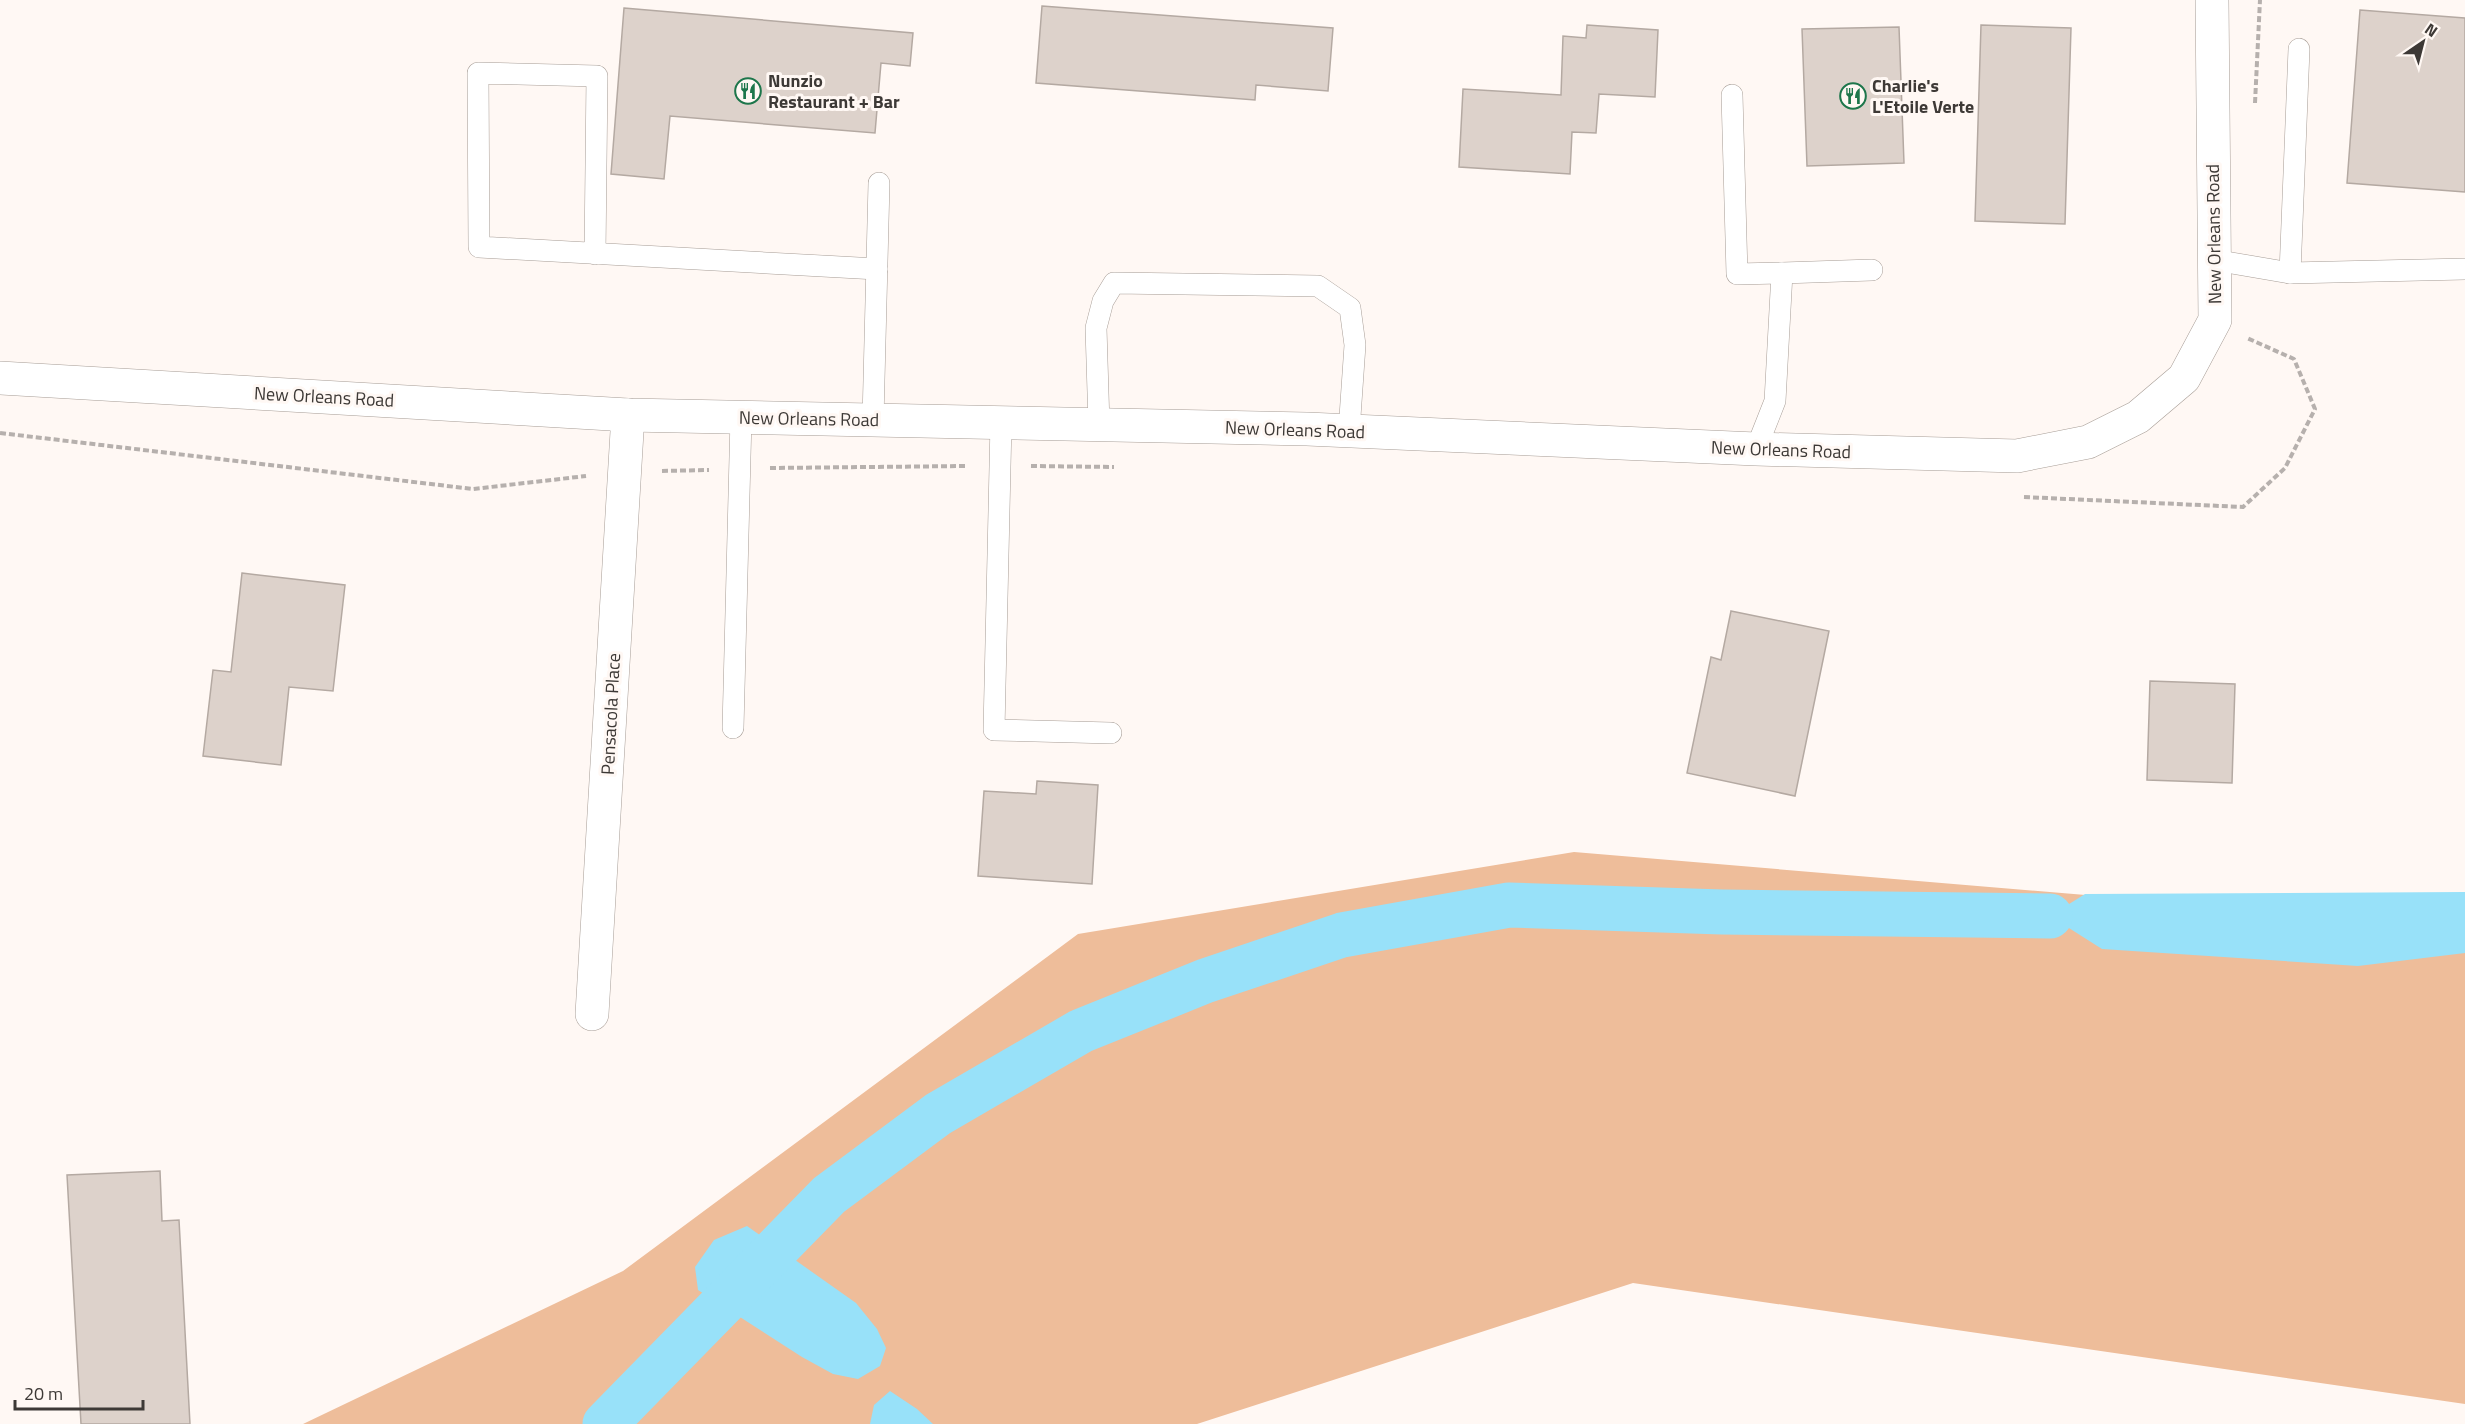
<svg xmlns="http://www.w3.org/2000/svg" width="2465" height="1424" font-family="'Titillium Web',sans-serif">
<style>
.green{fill:#eebd9a}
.water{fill:#98e1f9}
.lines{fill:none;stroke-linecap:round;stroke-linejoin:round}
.canal{stroke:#98e1f9;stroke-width:45}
.building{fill:#ddd2cb;stroke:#b4a9a2;stroke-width:1.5}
.lane-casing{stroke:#a79d96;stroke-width:22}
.street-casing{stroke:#a79d96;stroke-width:34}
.path{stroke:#b6b0ad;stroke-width:4;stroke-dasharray:6 3;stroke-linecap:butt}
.lane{stroke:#fff;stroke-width:21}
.street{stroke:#fff;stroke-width:33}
.labels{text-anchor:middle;stroke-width:6;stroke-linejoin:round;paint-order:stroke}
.poi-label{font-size:18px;font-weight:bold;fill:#3d3936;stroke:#fff8f4;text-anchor:start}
.street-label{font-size:18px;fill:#3d3936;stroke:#fff8f4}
</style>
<rect width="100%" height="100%" fill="#fff8f4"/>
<polygon class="green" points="1574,852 2465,927 2465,1404 1633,1283 1197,1424 303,1424 623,1271 1078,934"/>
<g class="water">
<polygon points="2465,892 2465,953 2358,966 2102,949 2050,916 2085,894"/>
<polygon points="747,1226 856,1303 877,1329 886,1348 880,1366 858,1379 833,1374 802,1357 698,1290 695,1267 714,1240"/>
<polygon points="890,1391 917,1409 933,1424 870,1424 874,1405"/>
</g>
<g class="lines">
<polyline class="canal" points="605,1424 829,1195 938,1114 1081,1031 1205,981 1342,935 1509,905 1722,912 2050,916"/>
</g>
<g class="building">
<polygon points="1042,6 1333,28 1328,91 1256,85 1255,100 1036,83"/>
<polygon points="624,8 913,33 910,66 881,63 875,133 670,116 664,179 611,174"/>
<polygon points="2360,10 2465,18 2465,192 2347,183"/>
<polygon points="1587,25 1658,30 1655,97 1599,94 1596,133 1572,132 1570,174 1459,167 1463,89 1561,95 1563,36 1586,38"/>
<polygon points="1981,25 2071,28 2065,224 1975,221"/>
<polygon points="1899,27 1904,163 1807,166 1802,29"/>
<polygon points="242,573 345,585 333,691 289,687 281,765 203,756 213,670 231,672"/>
<polygon points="1731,611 1829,631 1795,796 1687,773 1711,657 1721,660"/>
<polygon points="2150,681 2235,684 2232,783 2147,780"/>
<polygon points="1037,781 1098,785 1092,884 978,876 984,791 1036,794"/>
<polygon points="160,1171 162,1221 179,1220 190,1424 81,1424 67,1175"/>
</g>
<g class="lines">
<g class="lane-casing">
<g id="lane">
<polyline points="1732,95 1737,274 1782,273 1775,401 1756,449"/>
<polyline points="595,254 597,76 478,73 479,247 877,269"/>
<polyline points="2214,260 2290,273 2465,269"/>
<polyline points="1782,273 1872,270"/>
<polyline points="2290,273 2299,49"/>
<polyline points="873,420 879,183"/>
<polyline points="1001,423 994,730 1111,733"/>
<polyline points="1099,425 1096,328 1103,301 1114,283 1318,286 1350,308 1355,345 1349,431"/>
<polyline points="733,728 741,418"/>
</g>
</g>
<g class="street-casing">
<g id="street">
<polyline points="0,378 628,415 1307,429 1756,449 2017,456 2088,442 2138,417 2184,378 2215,320 2212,0"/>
<polyline points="592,1014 628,415"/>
</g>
</g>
<g class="path">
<polyline points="2255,103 2260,0"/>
<polyline points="0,433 473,489 586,476"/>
<polyline points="1031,466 1114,467"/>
<polyline points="770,468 967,466"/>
<polyline points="662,471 709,470"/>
<polyline points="2024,497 2243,507 2285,468 2315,409 2294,359 2247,338"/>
</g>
<use href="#lane" class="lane"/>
<use href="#street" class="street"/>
</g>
<defs>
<g id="restaurant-ring" transform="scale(1.35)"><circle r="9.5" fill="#fff8f4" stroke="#1d764b" stroke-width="1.5"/><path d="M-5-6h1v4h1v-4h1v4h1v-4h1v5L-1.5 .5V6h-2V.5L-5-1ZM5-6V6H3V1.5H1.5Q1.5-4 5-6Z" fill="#1d764b"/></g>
</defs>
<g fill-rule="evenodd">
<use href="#restaurant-ring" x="748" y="91"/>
<use href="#restaurant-ring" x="1853" y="96"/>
</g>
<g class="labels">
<g class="poi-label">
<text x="768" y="87">Nunzio<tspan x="768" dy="21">Restaurant + Bar</tspan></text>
<text x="1872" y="92">Charlie's<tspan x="1872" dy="21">L'Etoile Verte</tspan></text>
</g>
<g class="street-label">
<text transform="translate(2214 234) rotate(-91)" y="6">New Orleans Road</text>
<text transform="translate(324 397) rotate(3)" y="6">New Orleans Road</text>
<text transform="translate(809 419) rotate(1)" y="6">New Orleans Road</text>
<text transform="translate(1295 430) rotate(2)" y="6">New Orleans Road</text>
<text transform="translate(1781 450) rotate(2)" y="6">New Orleans Road</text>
<text transform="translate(611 714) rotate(-87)" y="6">Pensacola Place</text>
</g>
</g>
<g transform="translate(2423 42) rotate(35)" stroke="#fff8f4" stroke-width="4.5" paint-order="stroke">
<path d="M0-4.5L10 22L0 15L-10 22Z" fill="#3d3936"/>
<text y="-9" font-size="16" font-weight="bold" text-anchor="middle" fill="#3d3936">N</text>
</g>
<path d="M15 1400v9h128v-9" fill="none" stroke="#3d3936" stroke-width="3"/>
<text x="24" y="1400" font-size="18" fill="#3d3936" stroke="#fff8f4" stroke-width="4.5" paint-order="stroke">20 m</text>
</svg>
